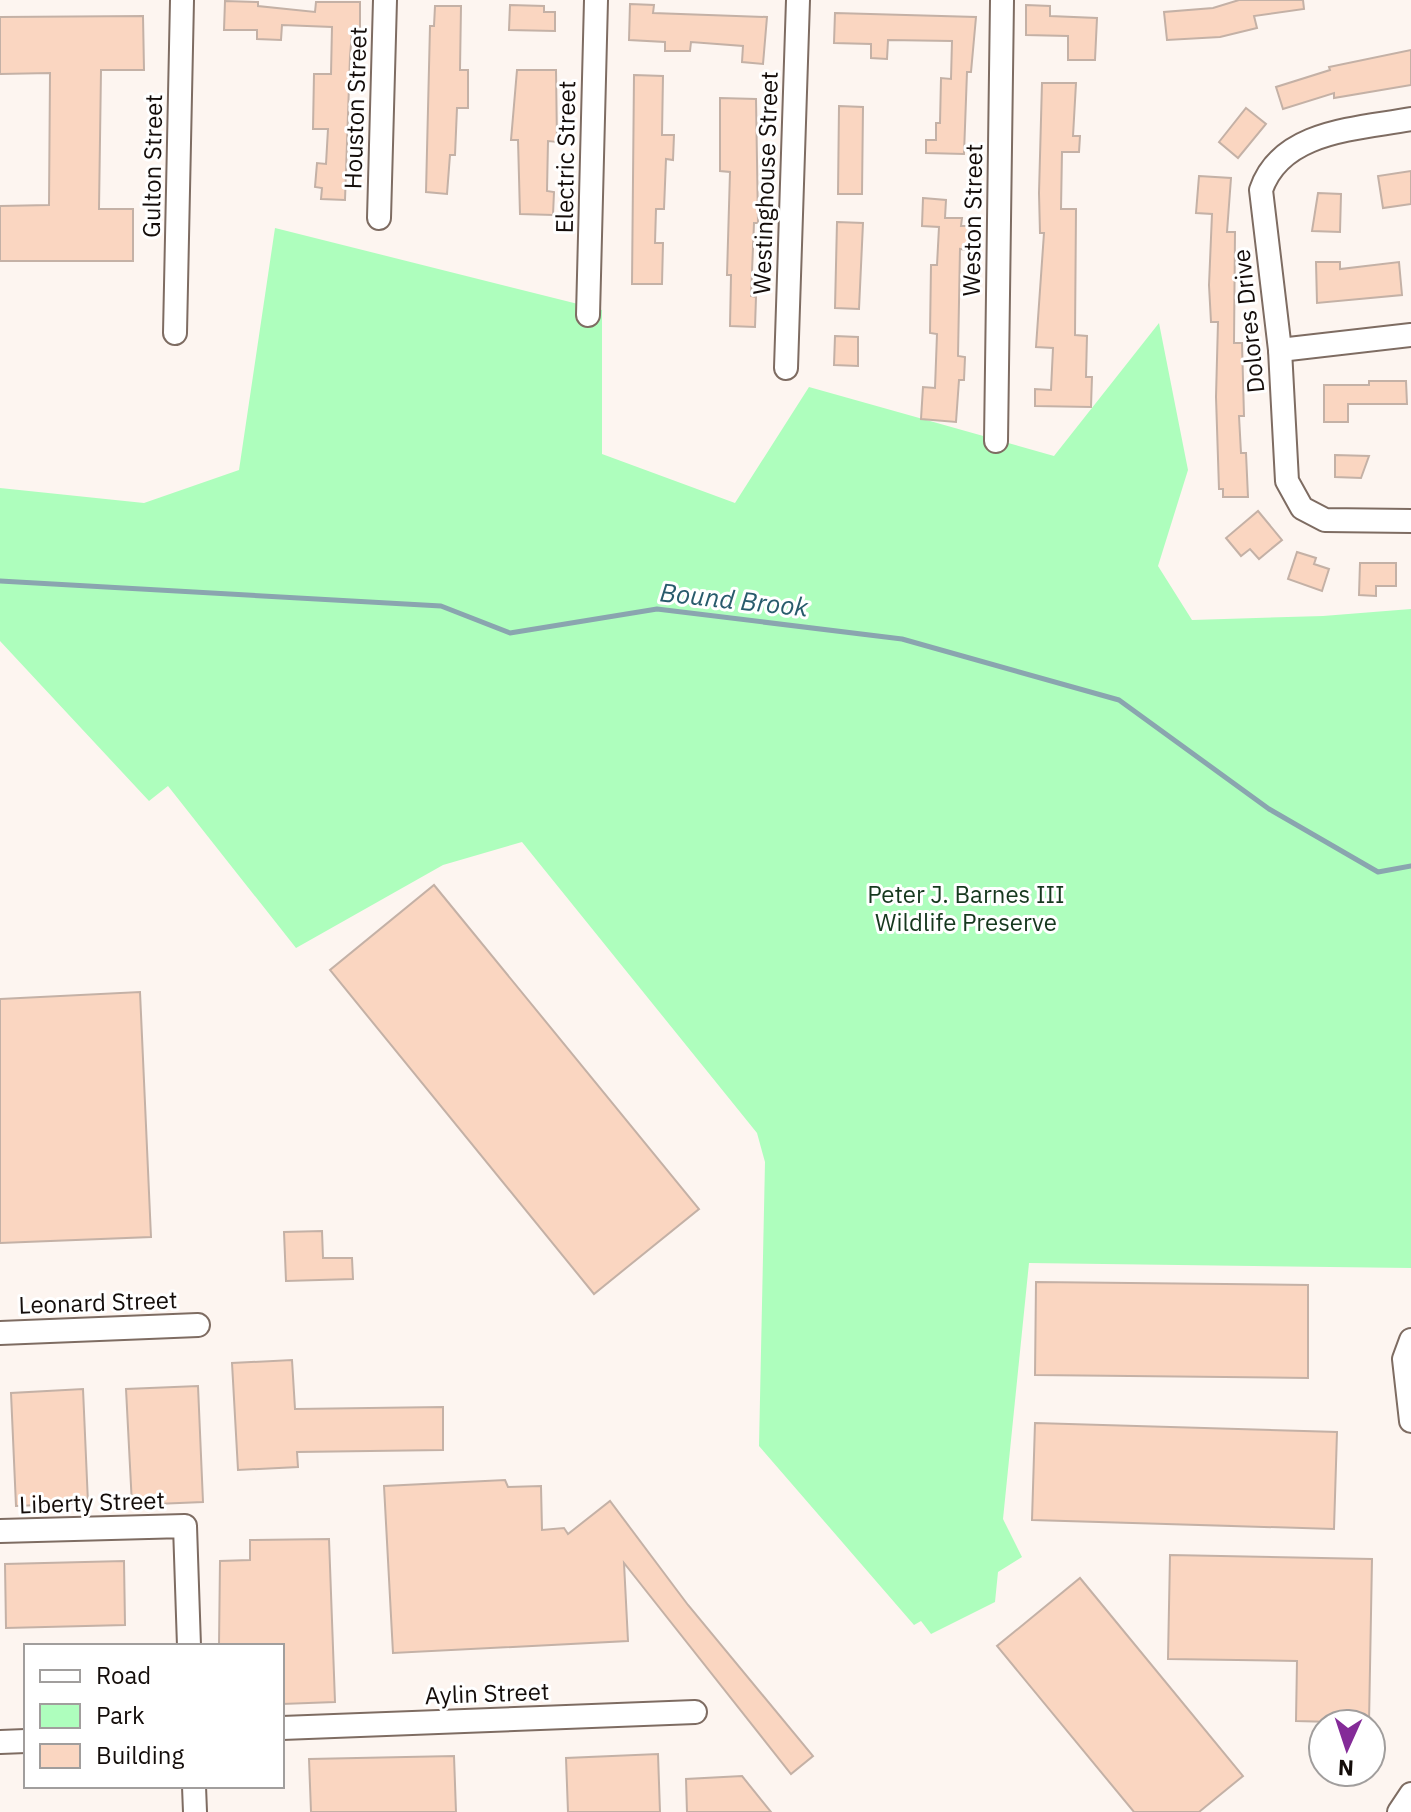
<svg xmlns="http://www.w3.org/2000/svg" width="1411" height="1812" font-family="'IBM Plex Sans',sans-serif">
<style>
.green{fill:#aefebd}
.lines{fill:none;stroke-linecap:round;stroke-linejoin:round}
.stream{stroke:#8aa5af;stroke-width:5}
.building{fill:#fad6c1;stroke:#c4b1a6;stroke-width:2}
.minor-casing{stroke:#7e6c62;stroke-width:26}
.minor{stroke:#fff;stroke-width:22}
.labels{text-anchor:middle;stroke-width:6;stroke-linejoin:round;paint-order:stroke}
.street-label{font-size:24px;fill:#140d0a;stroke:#fff}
.park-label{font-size:24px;fill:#16381e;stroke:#fff}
.water-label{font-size:26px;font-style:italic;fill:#285b6c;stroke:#fff}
</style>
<rect width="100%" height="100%" fill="#fdf5f0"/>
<polygon class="green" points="275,228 602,310 602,454 735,503 809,387 1054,456 1159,323 1188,470 1158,566 1192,620 1323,616 1411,609 1411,1268 1029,1263 1003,1519 1022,1557 998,1572 995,1602 931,1634 921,1621 914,1625 759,1446 765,1162 757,1133 522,842 443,865 296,948 168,786 149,801 0,641 0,488 144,503 239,470"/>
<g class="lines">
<polyline class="stream" points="0,581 441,606 510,633 657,609 902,639 1119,700 1269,809 1378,872 1411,866"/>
</g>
<g class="building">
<polygon points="1239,0 1303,0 1304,9 1254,16 1257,28 1220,37 1167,40 1164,12 1213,8"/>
<polygon points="225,1 258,2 258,6 315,12 316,2 360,2 360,32 352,32 350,57 345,200 321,199 322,188 315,187 317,163 326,164 328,129 313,129 314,74 331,74 332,27 282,25 281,40 257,39 257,30 224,30"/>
<polygon points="630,4 654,5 653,13 767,17 763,64 742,62 743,46 691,42 690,51 665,51 665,42 629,40"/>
<polygon points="510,5 544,6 544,12 555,12 555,31 509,30"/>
<polygon points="1026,5 1050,6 1050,16 1097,18 1095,60 1068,60 1068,36 1026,35"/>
<polygon points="435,6 461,6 460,70 468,70 468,108 457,108 455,155 450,155 447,194 426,192 430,26 434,26"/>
<polygon points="835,13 976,17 971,72 967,72 964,154 926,153 926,140 936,140 936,123 940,123 941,78 951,79 952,41 888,40 887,59 871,58 871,44 834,43"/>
<polygon points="143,16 144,70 101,70 99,209 133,209 133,261 0,261 0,206 49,205 50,73 0,74 0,17"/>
<polygon points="1411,50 1411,85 1334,98 1334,93 1283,109 1276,87 1330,70 1329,67"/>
<polygon points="517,70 556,70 557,142 548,141 547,191 554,192 553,215 520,214 518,140 511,140"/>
<polygon points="634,75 663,76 662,135 674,135 673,160 666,159 664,209 656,209 655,243 663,243 662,284 632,284"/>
<polygon points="1042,83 1076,83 1073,136 1080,136 1079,152 1062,152 1061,209 1076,209 1075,335 1087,336 1086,377 1092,377 1091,407 1035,406 1035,389 1051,390 1053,348 1036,347 1044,233 1040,233 1039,193"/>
<polygon points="720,98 756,99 758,223 754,223 751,296 756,297 755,327 730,326 731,275 727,275 730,172 720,171"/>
<polygon points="839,106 863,107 862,194 838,194"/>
<polygon points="1246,108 1266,124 1238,158 1219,142"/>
<polygon points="1411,171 1411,204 1383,208 1378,176"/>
<polygon points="1199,176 1231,178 1227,232 1235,232 1234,343 1242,343 1244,416 1239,416 1241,453 1246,453 1248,497 1223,497 1223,489 1219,489 1216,397 1218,322 1211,322 1209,285 1212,214 1196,213"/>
<polygon points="1318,193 1341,194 1340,232 1312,231"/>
<polygon points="923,198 946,200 945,218 962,218 961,226 969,226 968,250 960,249 958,356 965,357 964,380 959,380 956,422 921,419 923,387 935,388 937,334 930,333 931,265 937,265 939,227 922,226"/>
<polygon points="837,222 863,223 859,309 835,308"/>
<polygon points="1316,262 1340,262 1340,269 1399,262 1402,295 1317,303"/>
<polygon points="835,336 858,337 858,366 834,365"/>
<polygon points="1369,381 1406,381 1407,404 1348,404 1348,422 1324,422 1324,385 1369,385"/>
<polygon points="1335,455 1369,456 1361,478 1335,477"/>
<polygon points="1258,511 1282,540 1259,559 1250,549 1241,556 1226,538"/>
<polygon points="1297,552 1316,558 1314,564 1329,569 1322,591 1288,579"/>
<polygon points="1360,563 1396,563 1396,586 1376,586 1376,596 1359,595"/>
<polygon points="434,885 699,1209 594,1294 330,970"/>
<polygon points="140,992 151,1237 0,1243 0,999"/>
<polygon points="322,1231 323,1258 352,1258 353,1279 286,1281 284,1232"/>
<polygon points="1036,1282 1308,1285 1308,1378 1035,1375"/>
<polygon points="292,1360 295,1409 443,1407 443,1450 297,1452 298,1467 238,1470 232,1363"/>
<polygon points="198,1386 203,1502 132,1505 126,1389"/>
<polygon points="83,1389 88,1503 16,1506 11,1393"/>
<polygon points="1035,1423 1337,1432 1334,1529 1032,1520"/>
<polygon points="505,1480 508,1487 541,1486 542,1530 564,1528 568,1534 610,1501 688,1605 813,1756 791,1774 624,1563 628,1641 393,1653 384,1486"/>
<polygon points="329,1539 335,1702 282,1704 282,1646 219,1646 220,1561 250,1560 250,1540"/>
<polygon points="1170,1555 1372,1559 1369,1723 1296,1721 1297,1661 1168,1659"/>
<polygon points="124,1561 125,1625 6,1628 5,1564"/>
<polygon points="1080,1578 1243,1776 1199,1812 1134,1812 997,1646"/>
<polygon points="658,1754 660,1812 568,1812 566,1758"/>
<polygon points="454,1756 456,1812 311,1812 309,1759"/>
<polygon points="742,1776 771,1812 687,1812 686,1779"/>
</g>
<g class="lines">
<g class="minor-casing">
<g id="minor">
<path d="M1411,119C1358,129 1281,130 1261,190L1280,350L1287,481L1302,508L1325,520L1411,521"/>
<polyline points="379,218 385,0"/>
<polyline points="588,315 596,0"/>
<polyline points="175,333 182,0"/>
<polyline points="1280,350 1411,335"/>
<polyline points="786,368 798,0"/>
<polyline points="996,441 1002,0"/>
<polyline points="0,1333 198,1325"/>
<polyline points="1411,1340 1404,1359 1411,1421"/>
<polyline points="0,1531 185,1526 189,1646"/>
<polyline points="282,1728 695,1712"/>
<polyline points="0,1742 26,1741"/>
<polyline points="194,1786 195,1812"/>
<polyline points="1399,1812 1411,1794"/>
</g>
</g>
<use href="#minor" class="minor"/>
</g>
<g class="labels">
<g class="street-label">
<text transform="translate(356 108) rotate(-88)" y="8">Houston Street</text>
<text transform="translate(566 157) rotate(-89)" y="8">Electric Street</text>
<text transform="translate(153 166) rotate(-89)" y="8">Gulton Street</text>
<text transform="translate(766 183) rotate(-88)" y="8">Westinghouse Street</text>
<text transform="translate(973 220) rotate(-89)" y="8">Weston Street</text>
<text transform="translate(1249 321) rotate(-96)" y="8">Dolores Drive</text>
<text transform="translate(98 1303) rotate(-2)" y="8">Leonard Street</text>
<text transform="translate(92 1503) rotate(-2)" y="8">Liberty Street</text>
<text transform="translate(487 1694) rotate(-2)" y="8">Aylin Street</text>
</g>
<g class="park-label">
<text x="966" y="903">Peter J. Barnes III<tspan x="966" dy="28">Wildlife Preserve</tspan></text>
</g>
<g class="water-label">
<text transform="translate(734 600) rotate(6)" y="9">Bound Brook</text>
</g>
</g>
<rect x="24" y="1644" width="260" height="144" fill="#ffffff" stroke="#a19e9d" stroke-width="2"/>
<rect x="40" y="1670" width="40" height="12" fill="#ffffff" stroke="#a19e9d" stroke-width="2"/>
<text x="96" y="1684" font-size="24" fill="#140d0a">Road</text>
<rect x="40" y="1704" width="40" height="24" fill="#aefebd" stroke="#a19e9d" stroke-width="2"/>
<text x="96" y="1724" font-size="24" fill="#140d0a">Park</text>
<rect x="40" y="1744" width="40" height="24" fill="#fad6c1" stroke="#a19e9d" stroke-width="2"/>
<text x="96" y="1764" font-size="24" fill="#140d0a">Building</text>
<g transform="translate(1347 1748) rotate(183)"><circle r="38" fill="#ffffff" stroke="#a19e9d" stroke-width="2"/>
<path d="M0-6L14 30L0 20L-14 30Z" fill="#842b98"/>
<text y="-12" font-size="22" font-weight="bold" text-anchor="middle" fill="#140d0a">N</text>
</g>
</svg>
